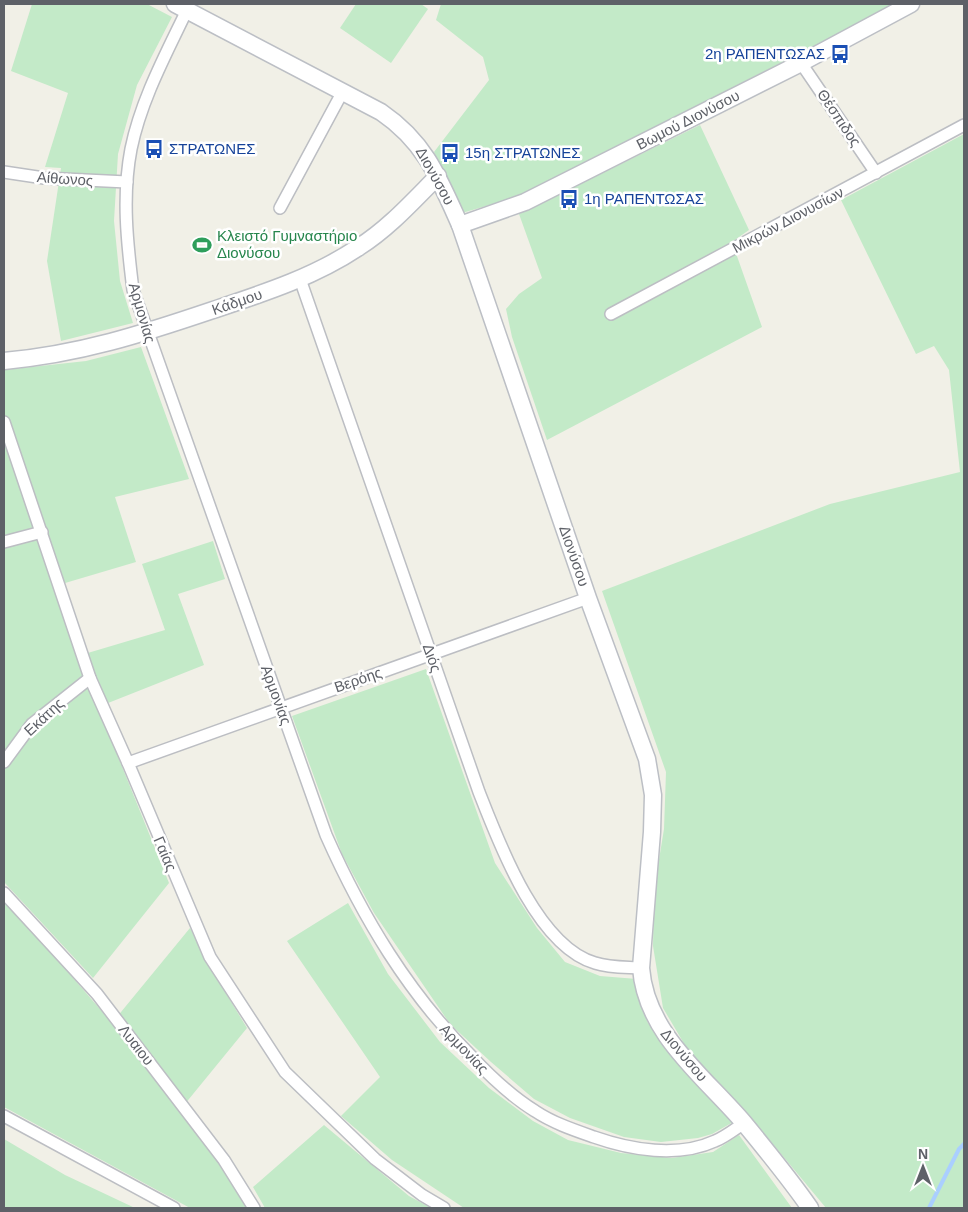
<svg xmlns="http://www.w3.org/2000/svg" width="968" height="1212" font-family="Arial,sans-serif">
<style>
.green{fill:#c3eac8}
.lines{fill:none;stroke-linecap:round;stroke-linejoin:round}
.stream{stroke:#aacfff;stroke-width:4}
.street-casing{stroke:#bcbec3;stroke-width:14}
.secondary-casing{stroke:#bcbfc5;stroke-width:19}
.street{stroke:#fff;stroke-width:11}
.secondary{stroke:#fff;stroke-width:16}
.labels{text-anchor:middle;stroke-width:5;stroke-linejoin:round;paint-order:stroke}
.transit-label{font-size:15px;fill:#164399;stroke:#fff;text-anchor:start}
.street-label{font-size:15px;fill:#5e6168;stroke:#fff}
.leisure-label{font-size:15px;fill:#27864d;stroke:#fff;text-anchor:start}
</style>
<rect width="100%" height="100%" fill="#f1f0e7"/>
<g class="green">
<polygon points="32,4 147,4 172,17 137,85 118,154 114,221 120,281 133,323 61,341 47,261 61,168 45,167 68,93 11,71"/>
<polygon points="356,4 421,4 428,9 391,63 340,28"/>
<polygon points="441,4 896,4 520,196 462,213 434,152 489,80 483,57 436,20"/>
<polygon points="700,125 749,230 732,242 762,327 547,440 512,337 506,309 519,294 542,278 519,214"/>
<polygon points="964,134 964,1208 826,1208 752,1119 689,1052 663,1008 653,946 654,890 664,829 666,772 602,591 830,504 960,472 949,370 934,346 916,354 841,200"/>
<polygon points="141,347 189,479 115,497 136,562 55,586 81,655 165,630 142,564 213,541 225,579 178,594 204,665 98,707 169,883 93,978 4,882 4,370 86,361"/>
<polygon points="426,669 495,863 537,928 565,962 600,976 637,979 640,1004 648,1023 735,1121 712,1134 698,1138 661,1142 624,1137 570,1118 534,1099 491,1062 450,1024 374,913 342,854 292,716"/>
<polygon points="4,898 112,1023 190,928 216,977 247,1028 180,1110 224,1171 247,1208 190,1208 4,1107"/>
<polygon points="348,903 388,974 440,1042 489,1088 533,1121 568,1140 621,1153 672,1158 713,1152 739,1135 792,1208 464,1208 392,1160 341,1116 380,1077 287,941"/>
<polygon points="324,1125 409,1196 431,1208 265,1208 253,1187"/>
<polygon points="4,1139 65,1175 135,1208 4,1208"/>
</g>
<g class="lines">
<polyline class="stream" points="929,1208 959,1149 964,1144"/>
<g class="street-casing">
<g id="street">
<path d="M187,10C166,54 141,100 131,149C122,196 127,242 133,290L326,835C363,918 408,993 472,1057C491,1077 512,1097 535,1111C553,1123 574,1130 594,1137C631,1150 678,1158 715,1141C725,1137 735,1129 744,1123"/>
<polyline points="801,63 876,173"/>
<polyline points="4,172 44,178 127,182"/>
<polyline points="280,208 343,91"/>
<path d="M300,279L479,792C499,843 537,946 595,963C610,968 626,967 641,968"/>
<polyline points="611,314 964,125"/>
<polyline points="4,422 90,678 128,763 210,957 285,1072 375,1159 422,1195 444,1208"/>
<polyline points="4,542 42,532"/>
<polyline points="4,762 32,724 90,678"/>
<polyline points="128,763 588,598"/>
<polyline points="4,893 97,994 224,1160 254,1208"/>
<polyline points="4,1116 174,1208"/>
</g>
</g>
<g class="secondary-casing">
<g id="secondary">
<path d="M175,4L381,112C425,142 439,178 460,225L588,598L647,759L653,795L652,832L641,968C646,1034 704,1076 744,1123C767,1151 790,1179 810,1208"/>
<polyline points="460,225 525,202 801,63 911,4"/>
<path d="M4,361C80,354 142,334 213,310C264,293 314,277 359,247C389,228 413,201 438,176"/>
</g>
</g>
<use href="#street" class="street"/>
<use href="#secondary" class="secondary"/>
</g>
<defs>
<g id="bus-bare" transform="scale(1.5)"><path d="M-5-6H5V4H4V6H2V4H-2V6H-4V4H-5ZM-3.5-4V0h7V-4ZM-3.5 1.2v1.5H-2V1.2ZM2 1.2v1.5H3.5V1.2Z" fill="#1a4fb4" stroke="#fff" stroke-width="2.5" paint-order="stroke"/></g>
<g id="stadium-bare" transform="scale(1.5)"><path d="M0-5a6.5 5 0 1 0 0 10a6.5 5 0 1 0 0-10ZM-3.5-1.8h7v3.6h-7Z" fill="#2e9e5b" stroke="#fff" stroke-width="2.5" paint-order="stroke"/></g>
</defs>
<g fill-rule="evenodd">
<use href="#bus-bare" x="840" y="54"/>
<use href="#bus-bare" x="154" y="149"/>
<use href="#bus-bare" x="450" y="153"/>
<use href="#bus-bare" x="569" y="199"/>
<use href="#stadium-bare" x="202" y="245"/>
</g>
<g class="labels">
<g class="transit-label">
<text x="825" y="59" text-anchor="end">2η ΡΑΠΕΝΤΩΣΑΣ</text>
<text x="169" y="154">ΣΤΡΑΤΩΝΕΣ</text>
<text x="465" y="158">15η ΣΤΡΑΤΩΝΕΣ</text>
<text x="584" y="204">1η ΡΑΠΕΝΤΩΣΑΣ</text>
</g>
<g class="street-label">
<text transform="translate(839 118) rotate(56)" y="5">Θέσπιδος</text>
<text transform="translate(688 120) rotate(-27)" y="5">Βωμού Διονύσου</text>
<text transform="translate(435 176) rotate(61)" y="5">Διονύσου</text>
<text transform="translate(65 179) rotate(4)" y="5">Αίθωνος</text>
<text transform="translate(788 220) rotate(-28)" y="5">Μικρών Διονυσίων</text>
<text transform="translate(237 302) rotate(-19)" y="5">Κάδμου</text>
<text transform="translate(142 313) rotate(74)" y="5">Αρμονίας</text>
<text transform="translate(574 556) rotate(71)" y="5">Διονύσου</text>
<text transform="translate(432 658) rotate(71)" y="5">Διός</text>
<text transform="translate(358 680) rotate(-19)" y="5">Βερόης</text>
<text transform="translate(276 695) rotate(70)" y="5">Αρμονίας</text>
<text transform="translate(44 717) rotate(-43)" y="5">Εκάτης</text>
<text transform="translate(165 854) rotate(67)" y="5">Γαίας</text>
<text transform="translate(136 1045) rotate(52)" y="5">Λυαιου</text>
<text transform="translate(464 1049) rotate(46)" y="5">Αρμονίας</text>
<text transform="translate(684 1055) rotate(50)" y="5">Διονύσου</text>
</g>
<g class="leisure-label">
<text x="217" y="241">Κλειστό Γυμναστήριο<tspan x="217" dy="17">Διονύσου</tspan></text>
</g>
</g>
<rect width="968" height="1212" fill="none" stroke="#5e6168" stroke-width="10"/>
<g transform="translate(923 1167)" stroke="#ffffff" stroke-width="4" paint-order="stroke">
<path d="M0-4L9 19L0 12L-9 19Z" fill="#5e6168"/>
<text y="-8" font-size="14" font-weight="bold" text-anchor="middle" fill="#5e6168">N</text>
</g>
</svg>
